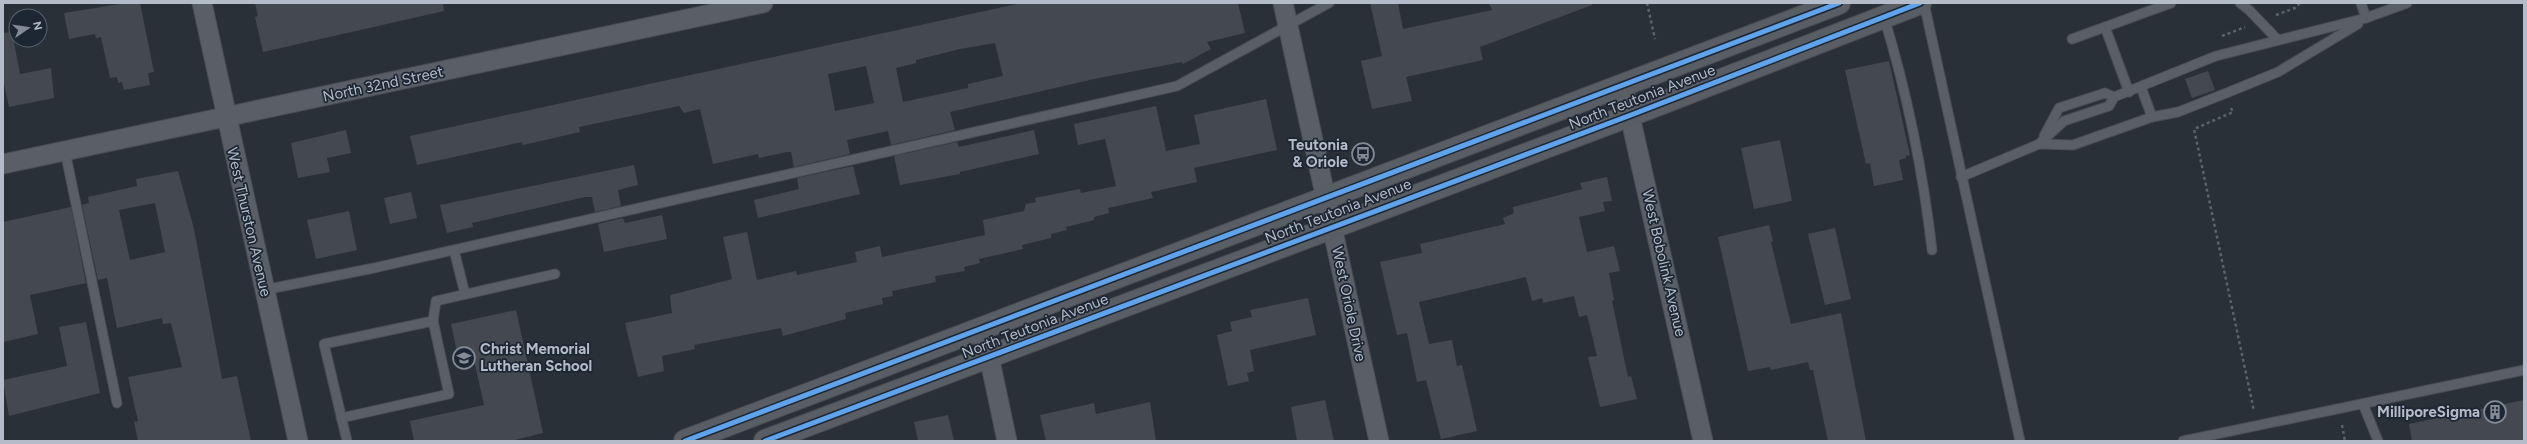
<svg xmlns="http://www.w3.org/2000/svg" width="2527" height="444" font-family="Figtree,sans-serif">
<style>
.building{fill:#444950;fill-rule:evenodd}
.lines{fill:none;stroke-linecap:round;stroke-linejoin:round}
.lane-casing{stroke:#484c53;stroke-width:11}
.street-casing{stroke:#484c53;stroke-width:21}
.secondary-casing{stroke:#484c53;stroke-width:24}
.path{stroke:#5d636a;stroke-width:2.5;stroke-dasharray:3 3;stroke-linecap:butt}
.lane{stroke:#5a5e66;stroke-width:9}
.street{stroke:#5a5e66;stroke-width:19}
.secondary{stroke:#595d64;stroke-width:22}
.cycleway-casing{stroke:#1d2633;stroke-width:8}
.cycleway{stroke:#60a3ed;stroke-width:5}
.labels{text-anchor:middle;stroke-width:3.5;stroke-linejoin:round;paint-order:stroke}
.street-label{font-size:15px;fill:#b4bcc9;stroke:#1d2633}
.poi-label{font-size:15px;font-weight:bold;fill:#b4bcc9;stroke:#1d2633;text-anchor:end}
</style>
<rect width="100%" height="100%" fill="#2a3038"/>
<g class="building">
<polygon points="126,3 140,3 154,72 148,73 150,85 124,90 122,82 118,83 117,77 110,78 101,37 96,38 95,34 69,39 64,13"/>
<polygon points="255,3 443,3 444,11 263,52 255,17 258,16"/>
<path d="M1021,3H1238L1245,33L1207,42L1211,49L1183,64L1182,62L1094,79L950,112L955,130L891,145L888,131L847,140L850,154L794,167L791,152H787L759,158L758,154L713,164L700,109L684,113L679,106L579,127L580,132L523,145L522,142L417,165L410,136ZM995,43L1003,76L968,84V88L903,102L896,68L916,63V60L960,49ZM866,66L874,103L835,111L828,74Z"/>
<polygon points="1370,3 1398,3 1403,29 1492,10 1489,3 1591,3 1592,5 1480,47 1483,60 1406,77 1412,101 1372,109 1361,61 1382,56"/>
<polygon points="12,32 20,74 51,68 54,98 9,107 3,79 3,33"/>
<polygon points="1889,61 1910,155 1906,156 1906,158 1899,160 1903,180 1874,186 1870,163 1866,164 1845,70"/>
<polygon points="2208,71 2215,90 2192,98 2185,79"/>
<polygon points="1266,99 1277,150 1194,168 1197,182 1151,192 1153,198 1108,208 1109,213 1094,217 1094,220 1066,227 1067,230 1051,234 1051,238 1022,245 1023,249 979,259 980,263 964,267 965,271 935,276 936,282 892,291 893,296 882,298 883,304 845,313 846,319 783,336 781,328 694,345 695,349 662,356 664,371 638,377 625,323 672,313 670,297 671,295 732,279 723,237 747,232 757,280 796,271 797,275 857,262 855,252 880,246 882,257 985,235 983,220 1024,211 1026,204 1036,202 1035,198 1080,189 1081,193 1116,186 1105,139 1078,145 1074,124 1156,106 1166,151 1200,144 1194,115"/>
<polygon points="346,130 351,153 327,158 330,172 298,178 291,143"/>
<polygon points="1034,130 1039,154 960,172 960,174 900,185 894,156 957,142 959,147"/>
<polygon points="1780,140 1792,201 1754,209 1741,148"/>
<polygon points="634,165 638,185 618,190 621,206 595,212 592,197 585,197 472,223 473,227 447,233 440,205"/>
<polygon points="853,166 860,194 758,218 754,200 799,189 797,178"/>
<path d="M178,171L194,229L222,379L237,376L251,441H138L134,422L138,421L128,377L182,367L171,323L163,324L162,318L117,328L107,278L98,280L82,205L89,203L88,197L137,186L136,179ZM155,203L165,252L130,260L119,210Z"/>
<polygon points="1607,177 1612,201 1603,202 1605,211 1579,217 1587,252 1614,246 1620,271 1609,273 1614,300 1612,301 1628,377 1631,376 1637,399 1600,407 1588,357 1597,356 1587,315 1579,317 1574,296 1543,303 1542,298 1532,301 1526,277 1419,302 1429,344 1452,340 1457,366 1462,365 1477,431 1441,439 1426,380 1417,382 1407,333 1397,335 1380,262 1422,253 1420,244 1505,224 1503,218 1514,213 1513,207 1582,189 1580,183"/>
<polygon points="411,192 417,218 390,224 384,198"/>
<polygon points="71,207 86,283 30,295 38,334 3,342 3,222"/>
<polygon points="349,211 357,250 316,259 307,220"/>
<polygon points="662,215 667,239 604,252 598,224 623,218 625,223"/>
<polygon points="1769,225 1773,241 1771,242 1791,324 1841,313 1866,441 1828,441 1813,370 1810,370 1808,362 1771,370 1770,367 1748,371 1718,237"/>
<polygon points="1835,228 1851,299 1825,305 1808,234"/>
<polygon points="1308,298 1316,335 1250,350 1254,371 1247,373 1249,381 1228,386 1217,335 1232,331 1230,322 1252,317 1250,310"/>
<polygon points="516,310 543,433 511,441 414,441 410,421 484,405 474,360 459,361 451,324"/>
<polygon points="86,322 100,393 9,416 3,380 67,366 59,327"/>
<polygon points="1325,400 1334,441 1297,441 1291,407"/>
<polygon points="2524,400 2524,441 2412,441 2409,424"/>
<polygon points="1150,402 1156,441 1046,441 1040,415 1094,403 1096,414"/>
<polygon points="948,415 954,441 918,441 914,422"/>
</g>
<g class="lines">
<g class="lane-casing">
<g id="lane">
<polyline points="1924,3 2020,441"/>
<polyline points="2240,3 2249,10 2278,40"/>
<polyline points="2361,3 2366,18"/>
<path d="M1884,17C1907,93 1923,171 1932,250"/>
<polyline points="2105,27 2129,92"/>
<polyline points="2072,39 2171,3"/>
<polyline points="2141,87 2152,117"/>
<polyline points="2044,136 2059,108 2105,93 2114,97"/>
<polyline points="2039,144 2073,145 2152,117 2178,112 2229,92 2278,72 2358,24"/>
<polyline points="65,151 117,403"/>
<polyline points="1961,177 2039,144 2064,121 2109,106 2114,97 2216,56 2366,18 2407,3"/>
<polyline points="454,250 465,294"/>
<polyline points="264,290 374,268 1177,86 1329,3"/>
<polyline points="2363,404 2378,441"/>
<polyline points="341,418 449,394 433,321"/>
<polyline points="347,441 324,344 433,321 436,301 555,274"/>
<polyline points="2183,441 2524,370"/>
</g>
</g>
<g class="street-casing">
<g id="street">
<polyline points="202,3 298,441"/>
<polyline points="1283,3 1379,441"/>
<polyline points="1623,85 1703,441"/>
<polyline points="3,164 763,3"/>
<polyline points="979,329 989,356 1007,441"/>
</g>
</g>
<g class="secondary-casing">
<g id="secondary">
<polyline points="685,441 1839,3"/>
<polyline points="765,441 1631,115 1920,3"/>
</g>
</g>
<g class="path">
<polyline points="1647,3 1655,39"/>
<polyline points="2276,15 2295,8 2300,3"/>
<polyline points="2222,36 2245,27"/>
<polyline points="2231,108 2233,112 2194,129 2254,411"/>
<polyline points="2342,425 2345,441"/>
</g>
<use href="#lane" class="lane"/>
<use href="#street" class="street"/>
<use href="#secondary" class="secondary"/>
<g class="cycleway-casing">
<g id="cycleway">
<polyline points="685,441 1839,3"/>
<polyline points="765,441 1631,115 1920,3"/>
</g>
</g>
<use href="#cycleway" class="cycleway"/>
</g>
<defs>
<g id="bus-ring" transform="scale(1.15)"><circle r="9.5" fill="#1d2633" stroke="#848b96" stroke-width="1.5"/><path d="M-5-6H5V4H4V6H2V4H-2V6H-4V4H-5ZM-3.5-4V0h7V-4ZM-3.5 1.2v1.5H-2V1.2ZM2 1.2v1.5H3.5V1.2Z" fill="#848b96"/></g>
<g id="school-ring" transform="scale(1.15)"><circle r="9.5" fill="#1d2633" stroke="#848b96" stroke-width="1.5"/><path d="M0-5L7-2L0 1L-7-2ZM-4 1L0 2.5L4 1V4Q0 6-4 4Z" fill="#848b96"/></g>
<g id="building-ring" transform="scale(1.15)"><circle r="9.5" fill="#1d2633" stroke="#848b96" stroke-width="1.5"/><path d="M-4-6H4V6H1V3H-1V6H-4ZM-2.5-4.3h1.7v1.8h-1.7ZM.8-4.3h1.7v1.8H.8ZM-2.5-1h1.7V.8h-1.7ZM.8-1h1.7V.8H.8Z" fill="#848b96"/></g>
</defs>
<g fill-rule="evenodd">
<use href="#bus-ring" x="1363" y="154"/>
<use href="#school-ring" x="464" y="358"/>
<use href="#building-ring" x="2495" y="412"/>
</g>
<g class="labels">
<g class="street-label">
<text transform="translate(383 84) rotate(-12)" y="5">North 32nd Street</text>
<text transform="translate(1642 97) rotate(-21)" y="5">North Teutonia Avenue</text>
<text transform="translate(1338 211) rotate(-21)" y="5">North Teutonia Avenue</text>
<text transform="translate(249 222) rotate(77)" y="5">West Thurston Avenue</text>
<text transform="translate(1664 263) rotate(77)" y="5">West Bobolink Avenue</text>
<text transform="translate(1349 304) rotate(78)" y="5">West Oriole Drive</text>
<text transform="translate(1035 326) rotate(-21)" y="5">North Teutonia Avenue</text>
</g>
<g class="poi-label">
<text x="1348" y="150">Teutonia<tspan x="1348" dy="17">&amp; Oriole</tspan></text>
<text x="480" y="354" text-anchor="start">Christ Memorial<tspan x="480" dy="17">Lutheran School</tspan></text>
<text x="2480" y="417">MilliporeSigma</text>
</g>
</g>
<rect width="2527" height="444" fill="none" stroke="#b4bcc9" stroke-width="8"/>
<g transform="translate(28 28) rotate(77)"><circle r="19" fill="#1d2633" stroke="#59626f"/>
<path d="M0-3L7 15L0 10L-7 15Z" fill="#848b96"/>
<text y="-6" font-size="11" font-weight="bold" text-anchor="middle" fill="#b4bcc9">N</text>
</g>
</svg>
